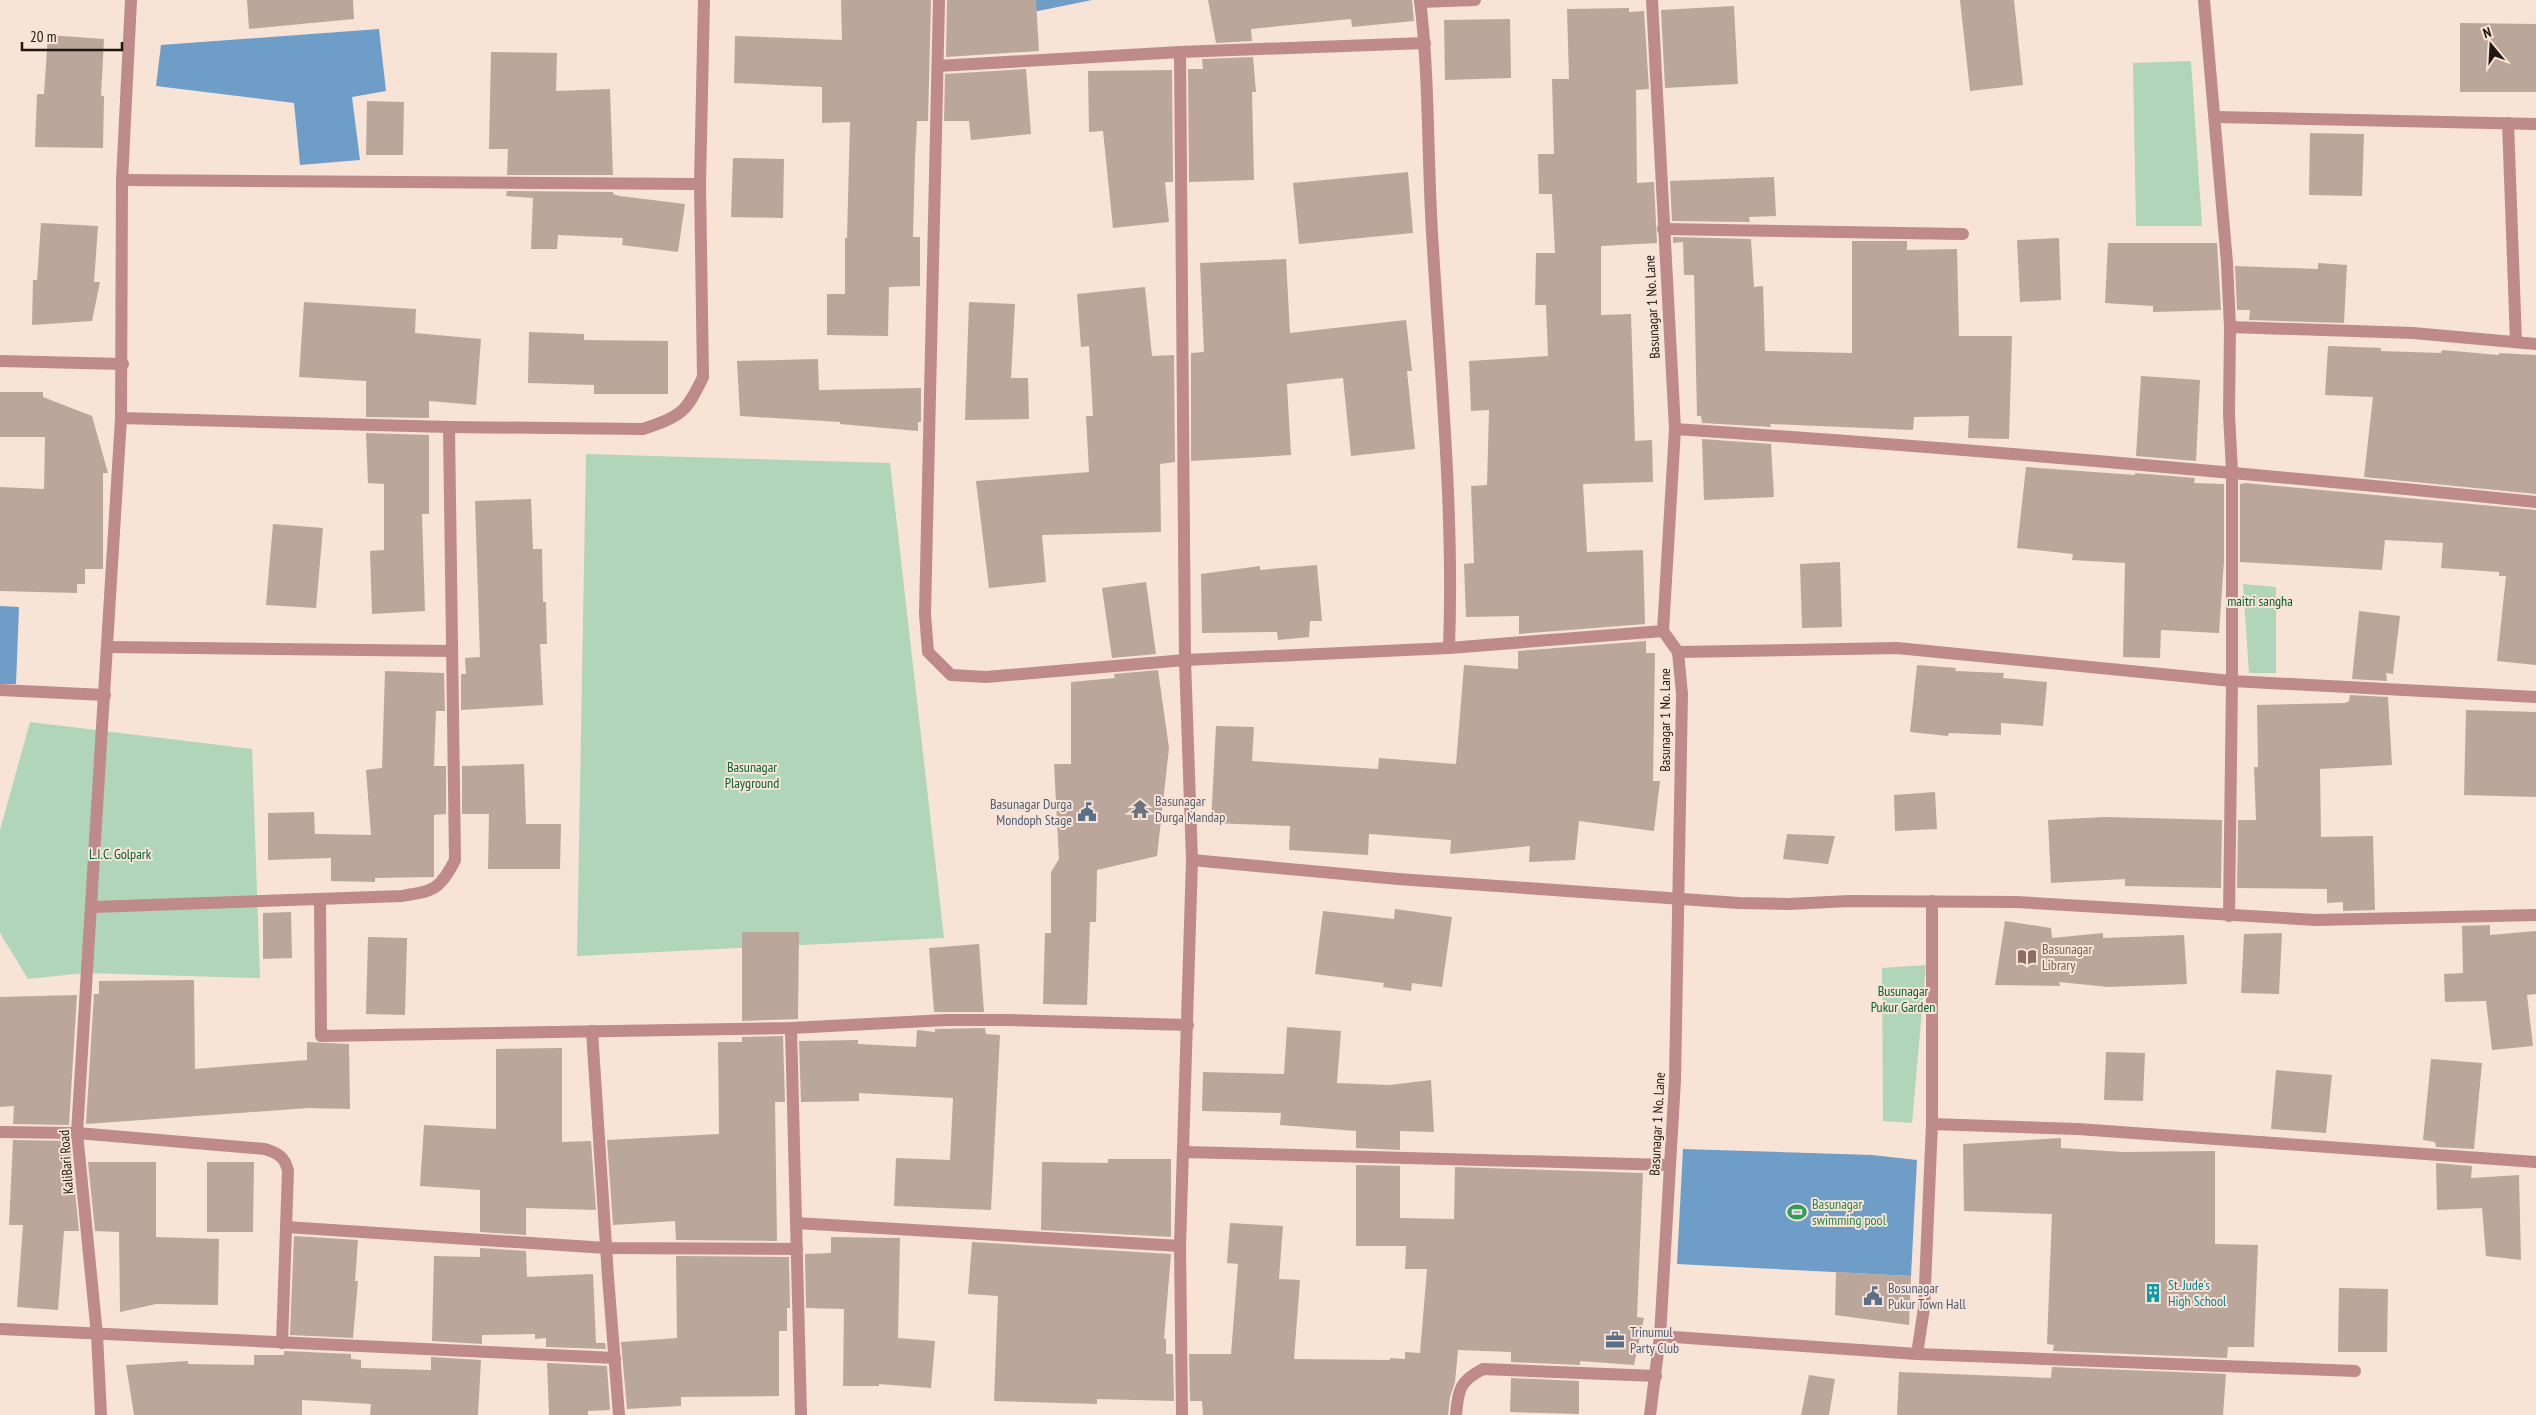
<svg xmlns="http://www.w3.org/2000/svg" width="2536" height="1415" font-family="'PT Sans Narrow',sans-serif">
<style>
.green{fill:#b1d5ba}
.water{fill:#6e9dc8}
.building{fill:#baa69b}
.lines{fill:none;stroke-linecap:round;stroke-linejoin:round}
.minor{stroke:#be8a8b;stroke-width:12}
.labels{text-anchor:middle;stroke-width:4;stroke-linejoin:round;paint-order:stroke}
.street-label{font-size:14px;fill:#1e1712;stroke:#f8e3d7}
.park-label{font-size:14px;fill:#046232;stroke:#f8e3d7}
.worship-label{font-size:14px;fill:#5b616d;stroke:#f8e3d7;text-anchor:start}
.service-label{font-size:14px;fill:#4e5e75;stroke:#f8e3d7;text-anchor:start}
.education-label{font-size:14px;fill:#785e54;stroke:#f8e3d7;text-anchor:start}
.leisure-label{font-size:14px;fill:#27864d;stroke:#f8e3d7;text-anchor:start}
.culture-label{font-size:14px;fill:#0d838f;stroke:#f8e3d7;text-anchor:start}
</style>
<rect width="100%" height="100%" fill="#f8e3d7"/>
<g class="green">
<polygon points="2191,61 2202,226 2136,226 2133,63"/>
<polygon points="586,454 890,463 944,938 577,956"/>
<polygon points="2243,584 2276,587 2276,673 2249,673"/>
<polygon points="30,722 252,749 260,978 85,973 28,979 0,933 0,830"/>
<polygon points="1926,965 1912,1123 1883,1121 1882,968"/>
</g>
<g class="water">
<polygon points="974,0 1092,0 974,24"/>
<polygon points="379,29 386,91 352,97 360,160 300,165 294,103 156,86 161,45"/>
<polygon points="0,606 19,607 16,684 0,684"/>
<polygon points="1683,1149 1872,1155 1917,1160 1911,1276 1677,1264"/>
</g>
<g class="building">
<polygon points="247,0 353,0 354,19 249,29"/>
<polygon points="841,0 931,0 928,121 917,121 915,159 913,237 920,237 920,286 889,287 888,336 827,335 827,294 845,294 845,238 847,238 850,122 822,123 822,87 734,83 735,36 842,40"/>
<polygon points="947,0 1036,0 1039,51 946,57"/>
<polygon points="1208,0 1412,0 1414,21 1352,27 1351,19 1251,29 1252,41 1216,43"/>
<polygon points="1960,0 2014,0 2023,85 1970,91"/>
<polygon points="1734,6 1738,84 1665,88 1661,10"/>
<polygon points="1629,8 1629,12 1644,11 1649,89 1636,90 1637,183 1654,182 1657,243 1601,246 1601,315 1631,314 1635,441 1652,440 1653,482 1583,484 1587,552 1643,550 1645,624 1519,634 1519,616 1466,617 1464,564 1474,563 1471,486 1487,485 1489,410 1471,411 1469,361 1548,356 1546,305 1535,305 1536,253 1555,253 1552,194 1539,194 1538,154 1554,154 1552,79 1569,79 1567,9"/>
<polygon points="1510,19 1511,78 1445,80 1444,20"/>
<polygon points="2460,23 2536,24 2536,92 2460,92"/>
<polygon points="48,35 104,39 101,96 104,96 103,148 35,147 37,94 44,94"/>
<polygon points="491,52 557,53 556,91 610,89 613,175 507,175 508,149 489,149"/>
<polygon points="1253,57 1256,92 1252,92 1254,180 1189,182 1188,69 1203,69 1202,59"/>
<polygon points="1026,69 1031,134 971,140 969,121 944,121 945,74"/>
<polygon points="1172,70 1173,182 1165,182 1169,222 1113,228 1103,131 1089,132 1088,71"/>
<polygon points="367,101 404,102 403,155 366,155"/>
<polygon points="2310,133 2364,134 2362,196 2309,195"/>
<polygon points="733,158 784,159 783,218 731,217"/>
<polygon points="1408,172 1413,233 1299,244 1293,183"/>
<polygon points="1774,177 1776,216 1749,217 1750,222 1672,221 1670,181"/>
<polygon points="507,191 613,192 613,194 620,196 685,204 678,252 622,245 623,238 558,235 557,249 531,249 533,198 506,196"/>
<polygon points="41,223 98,226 94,282 100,282 92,321 32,325 33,280 37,280"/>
<polygon points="1673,237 1751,239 1754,287 1763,286 1765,351 1852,353 1852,241 1907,241 1907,250 1957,249 1959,336 2012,336 2009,439 1968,438 1969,416 1914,417 1913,430 1770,424 1771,427 1702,423 1701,416 1697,416 1694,275 1684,275 1683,242 1673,243"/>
<polygon points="2059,238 2061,300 2020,302 2017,240"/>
<polygon points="2108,243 2217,243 2221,310 2153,312 2153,306 2105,303"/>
<polygon points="1286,259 1290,333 1406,320 1412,371 1407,371 1415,449 1351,456 1343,378 1287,384 1291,455 1191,461 1191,353 1204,352 1200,263"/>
<polygon points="2318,263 2347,265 2344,323 2249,320 2250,310 2237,310 2235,266 2318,269"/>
<polygon points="1145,287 1152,356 1174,355 1175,462 1160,464 1161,532 1042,535 1046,582 989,588 976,481 1089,472 1086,416 1093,416 1089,346 1081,347 1077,294"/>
<polygon points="304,302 416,309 415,333 481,339 476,405 429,401 429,418 366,417 366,381 299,377"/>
<polygon points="969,302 1015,304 1011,378 1028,378 1029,419 965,420"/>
<polygon points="529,332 584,334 584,340 668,341 668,394 594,394 594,385 528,383"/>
<polygon points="2328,346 2381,348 2381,351 2441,353 2442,350 2499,355 2499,353 2536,355 2536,494 2364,477 2373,397 2325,395"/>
<polygon points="818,359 819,390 921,388 921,422 918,422 918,431 840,424 840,422 740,416 737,361"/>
<polygon points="2141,376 2200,380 2196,461 2136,456"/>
<polygon points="0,392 43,392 43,397 92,416 108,473 103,473 103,569 85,569 85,584 77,584 77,593 0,591 0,487 44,489 45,437 0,437"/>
<polygon points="366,433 429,435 429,514 422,514 425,611 372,614 370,551 384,550 384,484 368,483"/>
<polygon points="1702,439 1771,444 1774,497 1704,500"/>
<polygon points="2026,467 2135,475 2135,473 2195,478 2194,483 2224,484 2224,561 2219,633 2161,630 2160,658 2123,657 2125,563 2072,560 2073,554 2017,548"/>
<polygon points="2245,483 2536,510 2536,665 2497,661 2506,576 2499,576 2499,572 2441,568 2443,543 2385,540 2382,570 2240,562 2240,484"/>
<polygon points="531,499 533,549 542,549 543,602 546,602 547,644 540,644 543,705 461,710 461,674 466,674 465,658 480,657 475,501"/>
<polygon points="273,524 323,528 316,608 266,605"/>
<polygon points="1840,562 1842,627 1802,628 1800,564"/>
<polygon points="1317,565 1322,621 1310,621 1309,637 1278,640 1277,632 1202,633 1201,574 1260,566 1260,570"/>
<polygon points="1146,582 1156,654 1112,658 1102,588"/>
<polygon points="2359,611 2400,616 2393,674 2386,673 2387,681 2352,679"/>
<polygon points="1646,641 1646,653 1655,653 1653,781 1660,781 1654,831 1579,821 1575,860 1529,862 1530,846 1450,854 1451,840 1369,834 1368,855 1289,850 1290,826 1211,823 1216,726 1254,727 1252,761 1378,769 1379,758 1456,764 1464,665 1518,669 1518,651"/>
<polygon points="1917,665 1956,668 1955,671 2004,673 2003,678 2047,682 2043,726 2001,723 2001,735 1949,733 1948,736 1910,732"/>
<polygon points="1158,670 1169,748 1157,856 1097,870 1096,922 1090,922 1087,1005 1043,1004 1045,933 1051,933 1051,872 1059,859 1054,764 1071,764 1071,682 1115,678 1114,674"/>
<polygon points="385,671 444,673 445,711 436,711 434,766 446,766 446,814 434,815 434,877 375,878 375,882 331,881 331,858 268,860 268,813 314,812 315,834 371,835 366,770 382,768"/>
<polygon points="2350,695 2388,697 2392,765 2320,769 2321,837 2373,836 2375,910 2343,911 2343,902 2327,903 2327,889 2237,888 2238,820 2256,820 2254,767 2258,767 2257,705 2345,703 2349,701"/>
<polygon points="2466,710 2536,712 2536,797 2464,795"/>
<polygon points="524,764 526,824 561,824 560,869 488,869 489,814 462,814 462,766"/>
<polygon points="1935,792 1937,829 1895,831 1894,795"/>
<polygon points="2105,817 2222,820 2221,888 2125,886 2125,879 2051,883 2048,820"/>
<polygon points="1787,834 1835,836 1828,864 1783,859"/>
<polygon points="1395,909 1452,917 1442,987 1412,983 1411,991 1383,987 1384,983 1315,974 1323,911 1394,919"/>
<polygon points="291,912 292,958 263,959 263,913"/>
<polygon points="2005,921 2051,928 2052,938 2103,933 2103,938 2184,935 2187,984 2108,987 2059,982 2060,986 1995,985"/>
<polygon points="2490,925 2490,935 2536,931 2536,994 2527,995 2533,1046 2492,1050 2486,1001 2445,1002 2444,974 2463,973 2462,926"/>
<polygon points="742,932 799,932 798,1019 742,1021"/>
<polygon points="2282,933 2279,994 2241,993 2244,934"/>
<polygon points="368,937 407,938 405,1015 366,1014"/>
<polygon points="979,944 984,1012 934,1012 929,948"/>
<polygon points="194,980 195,1069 307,1060 307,1042 349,1044 350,1109 308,1108 86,1124 94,994 99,994 99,981"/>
<polygon points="77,995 69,1125 13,1124 14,1106 0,1107 0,997"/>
<polygon points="1287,1027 1341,1031 1337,1083 1390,1085 1431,1080 1434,1132 1400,1131 1400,1150 1356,1148 1356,1131 1280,1125 1281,1113 1202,1111 1203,1072 1284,1074"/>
<polygon points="985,1028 986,1034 1000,1035 991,1210 894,1206 896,1158 950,1160 953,1098 859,1093 859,1101 801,1102 799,1041 858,1040 858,1044 916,1047 917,1030 935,1032 935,1029"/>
<polygon points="783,1036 785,1102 775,1102 777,1241 676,1240 675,1221 613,1225 607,1140 719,1134 718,1042 742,1042 742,1037"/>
<polygon points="562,1048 562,1142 591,1141 596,1210 526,1208 526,1235 480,1232 480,1190 420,1186 424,1125 496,1129 496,1049"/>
<polygon points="2106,1052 2145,1053 2143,1101 2104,1100"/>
<polygon points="2431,1059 2482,1063 2474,1149 2436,1147 2435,1142 2423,1140"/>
<polygon points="2276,1070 2332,1075 2326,1133 2271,1129"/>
<polygon points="2061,1138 2061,1148 2122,1152 2215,1151 2215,1244 2258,1245 2254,1347 2228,1347 2227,1358 2053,1351 2054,1345 2047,1344 2052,1214 1964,1211 1963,1144"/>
<polygon points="13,1140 70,1141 79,1231 64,1231 58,1310 17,1307 23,1225 9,1225"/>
<polygon points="1108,1159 1171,1159 1171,1237 1041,1230 1042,1162 1108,1163"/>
<polygon points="88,1162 156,1162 156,1237 219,1239 218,1305 156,1304 120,1312 119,1232 95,1231"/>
<polygon points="207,1162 254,1162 253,1232 207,1232"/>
<polygon points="2436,1163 2472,1166 2471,1178 2519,1175 2521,1260 2486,1256 2482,1208 2437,1210"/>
<polygon points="1356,1165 1400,1166 1400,1218 1454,1219 1455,1167 1643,1173 1637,1317 1644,1318 1634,1365 1580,1361 1580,1365 1511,1362 1511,1352 1458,1350 1455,1382 1450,1397 1448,1415 1203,1415 1202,1401 1190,1401 1189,1354 1231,1354 1238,1264 1227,1263 1230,1223 1283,1226 1279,1279 1300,1280 1294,1359 1390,1360 1390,1358 1405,1359 1405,1352 1420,1353 1427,1269 1405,1269 1406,1246 1356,1246"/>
<polygon points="294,1236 358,1240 355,1281 358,1281 353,1338 290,1335"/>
<polygon points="831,1237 900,1238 898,1338 935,1341 931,1388 879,1384 879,1386 843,1386 844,1309 806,1308 805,1254 831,1253"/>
<polygon points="972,1242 1171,1254 1164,1339 1166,1339 1166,1354 1173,1354 1174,1401 1097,1399 1097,1404 994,1401 998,1296 968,1294"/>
<polygon points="480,1248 526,1251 527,1277 593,1274 596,1343 605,1343 606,1349 546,1347 546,1338 535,1339 535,1334 482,1335 482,1344 432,1341 434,1256 480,1257"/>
<polygon points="676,1256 789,1257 790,1308 787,1308 787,1331 779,1331 779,1396 681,1397 681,1406 627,1409 621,1342 677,1338"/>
<polygon points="1836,1272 1911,1276 1909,1325 1835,1315"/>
<polygon points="2339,1288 2388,1289 2387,1352 2338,1352"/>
<polygon points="284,1351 351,1354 351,1359 361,1360 361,1368 431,1370 431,1357 481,1360 478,1415 370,1415 371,1404 302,1400 302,1415 134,1415 126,1365 188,1361 188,1364 254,1365 254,1355 284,1355"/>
<polygon points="547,1363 607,1366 610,1410 588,1411 588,1415 549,1415"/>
<polygon points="2052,1367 2226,1374 2223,1415 1897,1415 1899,1372 2051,1378"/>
<polygon points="1809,1375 1835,1379 1829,1415 1801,1415"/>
<polygon points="1511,1378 1579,1381 1579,1414 1510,1412"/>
</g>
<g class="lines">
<g class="minor">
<polyline points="939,0 925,614 928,652 951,675 986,677 1185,660 1449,648 1663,631"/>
<path d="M1420,0C1430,83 1427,166 1433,249C1441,382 1454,515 1449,648"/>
<polyline points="2204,0 2227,263 2230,327 2229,414 2232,471 2232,681 2536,697"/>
<polyline points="1420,2 1475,0"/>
<polyline points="1180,52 1185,660 1192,860 1180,1246 1182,1415"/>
<polyline points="938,66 1180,52 1425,43"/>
<polyline points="2215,117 2536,124"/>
<polyline points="2508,123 2516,342"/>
<polyline points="122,180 700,184"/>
<polyline points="1663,229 1963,234"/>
<polyline points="2230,327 2413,333 2536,344"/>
<polyline points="0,361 123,364"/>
<path d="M121,418L449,427L643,429C681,416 686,413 703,377L700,184L704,0"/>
<path d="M1675,429C1962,448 2249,473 2536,502"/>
<polyline points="108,647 451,651"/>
<polyline points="1678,652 1897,648 2232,681 2229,916"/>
<polyline points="0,690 105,695"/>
<polyline points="1192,860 1398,879 1739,903 1789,904 1849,901 2016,902 2316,920 2536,915"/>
<polyline points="320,899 321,1036 791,1028 946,1020 1007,1020 1188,1025"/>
<path d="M93,907L402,896C433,891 440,890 455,860L449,427"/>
<polyline points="791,1028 801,1415"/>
<polyline points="592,1031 608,1277 619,1415"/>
<polyline points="1932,1124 2078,1129 2536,1162"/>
<path d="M0,1132L77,1133L265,1149C278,1153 285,1157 288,1171L282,1343"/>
<polyline points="1185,1152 1669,1165"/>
<polyline points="796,1223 1180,1246"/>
<polyline points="286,1227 606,1248 797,1249"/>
<polyline points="0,1329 615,1358"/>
<polyline points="1660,1336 1917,1354 2355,1371"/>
<polyline points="1917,1354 1924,1308 1932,1124 1932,901"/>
<polyline points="101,1415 97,1335 77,1133 121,418 122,180 131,0"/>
<path d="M1456,1415C1458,1389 1460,1381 1483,1369L1656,1376"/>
<polyline points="1650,1415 1660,1336 1675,1080 1682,694 1678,652 1663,631 1675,429 1652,0"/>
</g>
</g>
<defs>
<g id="temple-bare" transform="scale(1.5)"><path d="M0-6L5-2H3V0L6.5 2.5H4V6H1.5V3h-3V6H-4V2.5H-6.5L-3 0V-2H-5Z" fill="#6b7280" stroke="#f8e3d7" stroke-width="2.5" paint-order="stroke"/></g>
<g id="civic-bare" transform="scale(1.5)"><path d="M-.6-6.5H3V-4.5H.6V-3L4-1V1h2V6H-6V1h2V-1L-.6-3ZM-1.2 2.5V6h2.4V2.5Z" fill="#5c6f8a" stroke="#f8e3d7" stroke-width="2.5" paint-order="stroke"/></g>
<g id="library-bare" transform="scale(1.5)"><path d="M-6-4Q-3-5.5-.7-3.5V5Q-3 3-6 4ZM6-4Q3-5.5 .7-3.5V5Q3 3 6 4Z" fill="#8d6e63" stroke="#f8e3d7" stroke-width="2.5" paint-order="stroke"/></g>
<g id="stadium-bare" transform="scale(1.5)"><path d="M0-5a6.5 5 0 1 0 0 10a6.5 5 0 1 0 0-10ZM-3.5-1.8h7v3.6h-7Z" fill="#2e9e5b" stroke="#f8e3d7" stroke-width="2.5" paint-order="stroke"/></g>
<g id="building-bare" transform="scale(1.5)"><path d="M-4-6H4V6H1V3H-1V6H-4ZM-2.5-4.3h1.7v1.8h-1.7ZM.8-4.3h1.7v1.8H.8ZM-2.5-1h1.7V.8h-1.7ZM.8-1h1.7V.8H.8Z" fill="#0f9aa8" stroke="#f8e3d7" stroke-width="2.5" paint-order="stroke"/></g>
<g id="office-bare" transform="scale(1.5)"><path d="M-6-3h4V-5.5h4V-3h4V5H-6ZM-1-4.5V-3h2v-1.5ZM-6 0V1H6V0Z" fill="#5c6f8a" stroke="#f8e3d7" stroke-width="2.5" paint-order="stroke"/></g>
</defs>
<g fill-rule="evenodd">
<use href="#temple-bare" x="1140" y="809"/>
<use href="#civic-bare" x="1087" y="812"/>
<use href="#library-bare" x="2027" y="957"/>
<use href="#stadium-bare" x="1797" y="1212"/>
<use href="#building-bare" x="2153" y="1293"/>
<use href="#civic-bare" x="1873" y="1296"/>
<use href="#office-bare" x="1615" y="1340"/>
</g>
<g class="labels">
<g class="street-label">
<text transform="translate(1652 307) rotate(-93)" y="5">Basunagar 1 No. Lane</text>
<text transform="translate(1665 720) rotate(-90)" y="5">Basunagar 1 No. Lane</text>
<text transform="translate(1657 1124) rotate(-87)" y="5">Basunagar 1 No. Lane</text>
<text transform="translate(66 1162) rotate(-94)" y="5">KaliBari Road</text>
</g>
<g class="park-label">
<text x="2260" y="606">maitri sangha</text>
<text x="752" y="772">Basunagar<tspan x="752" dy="16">Playground</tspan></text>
<text x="120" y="859">L.I.C. Golpark</text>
<text x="1903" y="996">Busunagar<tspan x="1903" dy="16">Pukur Garden</tspan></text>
</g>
<g class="worship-label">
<text x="1155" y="806">Basunagar<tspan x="1155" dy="16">Durga Mandap</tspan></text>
</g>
<g class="service-label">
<text x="1072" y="809" text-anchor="end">Basunagar Durga<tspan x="1072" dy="16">Mondoph Stage</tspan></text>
<text x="1888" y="1293">Bosunagar<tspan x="1888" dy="16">Pukur Town Hall</tspan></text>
<text x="1630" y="1337">Trinumul<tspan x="1630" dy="16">Party Club</tspan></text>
</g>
<g class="education-label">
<text x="2042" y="954">Basunagar<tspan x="2042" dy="16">Library</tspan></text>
</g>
<g class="leisure-label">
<text x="1812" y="1209">Basunagar<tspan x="1812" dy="16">swimming pool</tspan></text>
</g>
<g class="culture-label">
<text x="2168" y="1290">St. Jude's<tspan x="2168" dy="16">High School</tspan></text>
</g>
</g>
<g transform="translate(2491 45) rotate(342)" stroke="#f8e3d7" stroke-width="4" paint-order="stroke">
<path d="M0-4L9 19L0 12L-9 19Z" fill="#1e1712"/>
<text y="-8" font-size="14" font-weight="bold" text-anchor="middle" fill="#1e1712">N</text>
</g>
<path d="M22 42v8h100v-8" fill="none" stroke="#1e1712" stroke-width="2.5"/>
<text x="30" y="42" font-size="15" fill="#1e1712" stroke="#f8e3d7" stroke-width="4" paint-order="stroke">20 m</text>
</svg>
